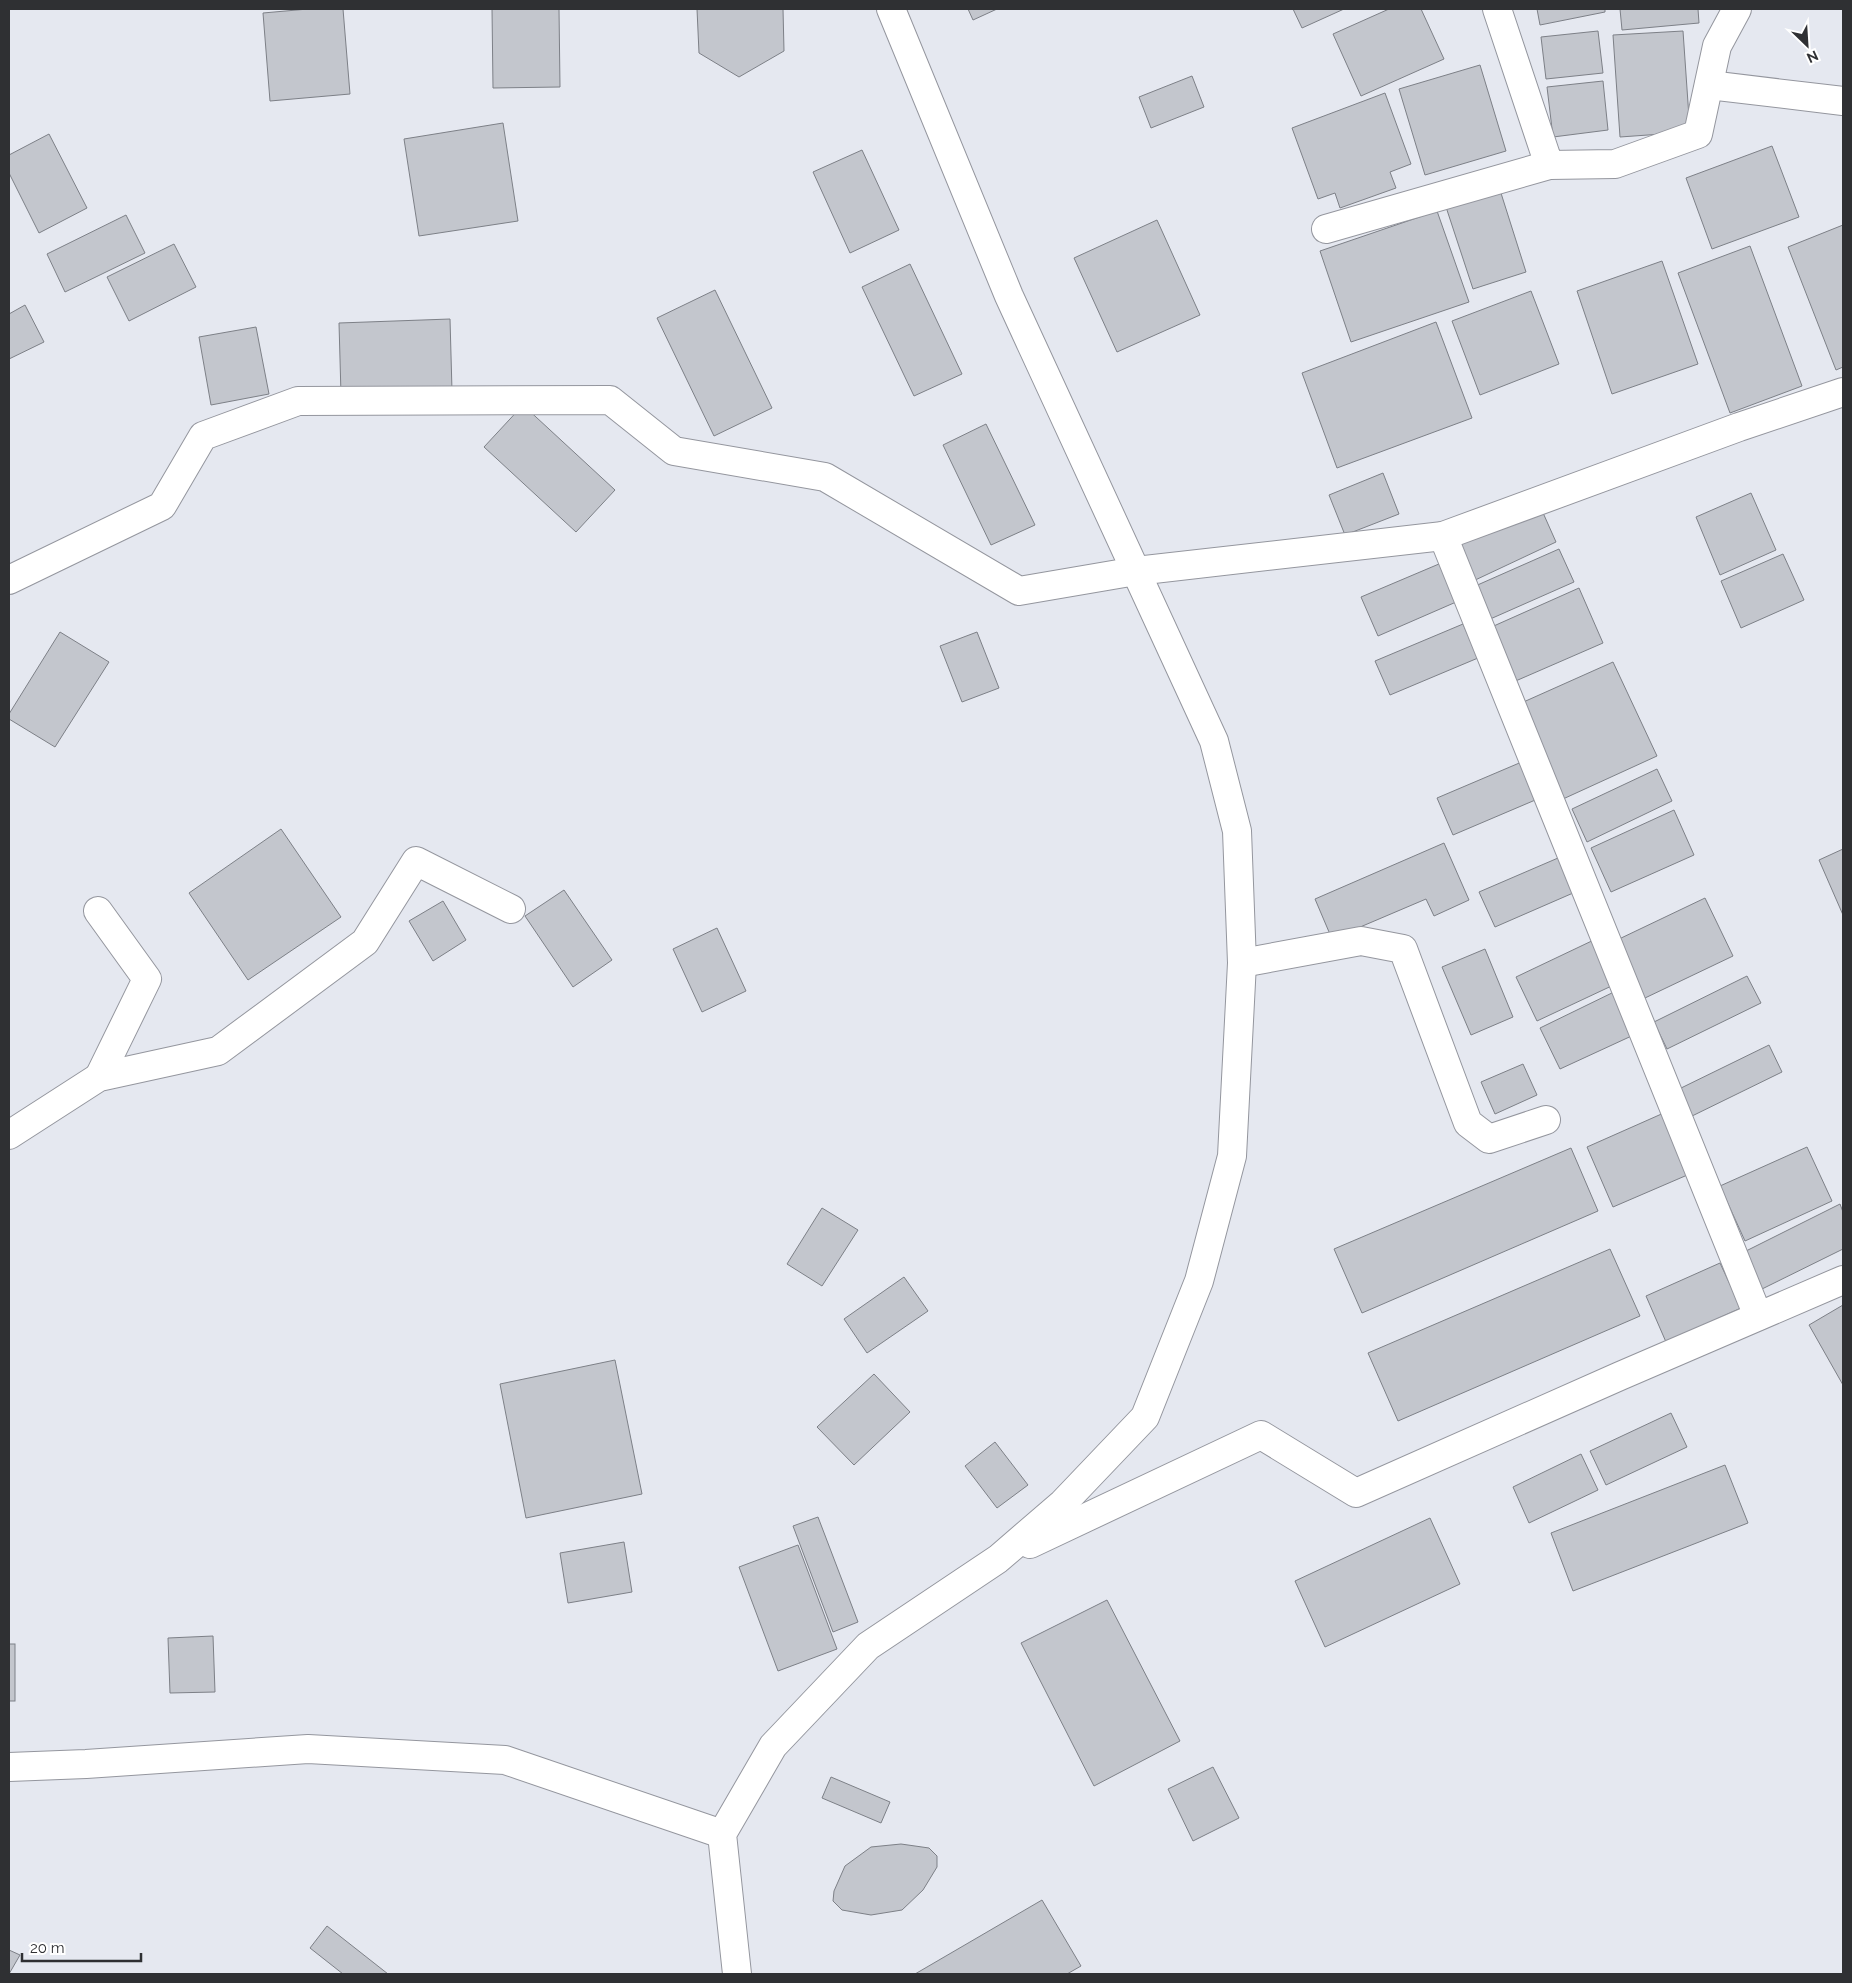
<svg xmlns="http://www.w3.org/2000/svg" width="1852" height="1983" font-family="Raleway,sans-serif">
<style>
.building{fill:#c3c6cd;stroke:#7d8087}
.lines{fill:none;stroke-linecap:round;stroke-linejoin:round}
.street-casing{stroke:#94969e;stroke-width:30}
.street{stroke:#fff;stroke-width:28}
</style>
<rect width="100%" height="100%" fill="#e5e8f0"/>
<g class="building">
<polygon points="308,9 343,9 350,94 270,101 263,13"/>
<polygon points="492,9 559,9 560,87 493,88"/>
<polygon points="697,9 783,9 784,51 739,77 699,53"/>
<polygon points="968,9 997,9 973,20"/>
<polygon points="1293,9 1344,9 1302,28"/>
<polygon points="1389,9 1421,9 1444,59 1361,96 1333,34"/>
<polygon points="1537,9 1605,9 1605,12 1540,25"/>
<polygon points="1620,9 1698,9 1699,23 1622,30"/>
<polygon points="1598,31 1603,73 1546,79 1541,37"/>
<polygon points="1683,31 1690,132 1620,137 1613,35"/>
<polygon points="1480,65 1506,151 1425,175 1399,89"/>
<polygon points="1192,76 1204,107 1151,128 1139,97"/>
<polygon points="1603,81 1608,130 1553,137 1547,87"/>
<polygon points="1385,93 1411,164 1390,172 1396,188 1340,208 1335,193 1318,199 1292,128"/>
<polygon points="503,123 518,221 419,236 404,139"/>
<polygon points="49,134 87,208 39,233 9,173 9,155"/>
<polygon points="1772,146 1799,217 1712,249 1686,178"/>
<polygon points="862,150 899,230 850,253 813,172"/>
<polygon points="1500,190 1526,272 1473,289 1446,207"/>
<polygon points="1437,211 1469,302 1351,342 1320,251"/>
<polygon points="126,215 145,253 65,292 47,254"/>
<polygon points="1157,220 1200,315 1117,352 1074,258"/>
<polygon points="1843,225 1843,367 1836,370 1788,247"/>
<polygon points="174,244 196,287 129,321 107,277"/>
<polygon points="1750,246 1802,386 1730,413 1678,273"/>
<polygon points="1662,261 1698,364 1612,394 1577,291"/>
<polygon points="910,264 962,374 914,396 862,287"/>
<polygon points="715,290 772,408 714,436 657,318"/>
<polygon points="1531,291 1559,364 1480,395 1452,321"/>
<polygon points="25,305 44,342 9,359 9,314"/>
<polygon points="450,319 452,391 341,395 339,323"/>
<polygon points="1436,322 1472,418 1337,468 1302,373"/>
<polygon points="256,327 269,394 211,405 199,337"/>
<polygon points="523,405 615,490 576,532 484,447"/>
<polygon points="986,424 1035,525 991,545 943,445"/>
<polygon points="1383,473 1399,514 1345,535 1329,495"/>
<polygon points="1751,493 1776,550 1720,575 1696,517"/>
<polygon points="1540,506 1556,542 1471,582 1454,546"/>
<polygon points="1559,549 1574,582 1488,620 1473,587"/>
<polygon points="1783,554 1804,600 1741,628 1721,581"/>
<polygon points="1446,561 1463,599 1378,636 1361,597"/>
<polygon points="1579,588 1603,643 1511,683 1487,629"/>
<polygon points="1463,624 1478,658 1390,695 1375,661"/>
<polygon points="60,632 109,662 55,747 9,719 9,714"/>
<polygon points="977,632 999,688 962,702 940,646"/>
<polygon points="1613,662 1657,756 1563,799 1519,704"/>
<polygon points="1524,761 1540,798 1453,835 1437,798"/>
<polygon points="1657,769 1672,801 1587,842 1572,809"/>
<polygon points="1674,810 1694,855 1611,892 1591,848"/>
<polygon points="281,829 341,917 248,980 189,893"/>
<polygon points="1444,843 1469,900 1434,916 1426,899 1332,939 1315,899"/>
<polygon points="1843,849 1843,915 1819,860"/>
<polygon points="1565,855 1580,890 1495,927 1479,892"/>
<polygon points="564,890 612,960 573,987 525,916"/>
<polygon points="1705,898 1733,956 1645,998 1617,940"/>
<polygon points="443,901 466,940 433,961 409,921"/>
<polygon points="717,928 746,991 702,1012 673,949"/>
<polygon points="1598,938 1620,982 1537,1021 1516,977"/>
<polygon points="1485,949 1513,1017 1471,1035 1442,967"/>
<polygon points="1747,976 1761,1003 1667,1049 1654,1022"/>
<polygon points="1618,990 1638,1033 1560,1069 1540,1028"/>
<polygon points="1769,1045 1782,1072 1690,1117 1677,1090"/>
<polygon points="1523,1064 1537,1095 1495,1114 1481,1082"/>
<polygon points="1666,1112 1692,1173 1613,1207 1587,1147"/>
<polygon points="1807,1147 1832,1201 1745,1241 1720,1186"/>
<polygon points="1571,1148 1598,1211 1362,1313 1334,1249"/>
<polygon points="1840,1204 1843,1212 1843,1249 1762,1289 1744,1252"/>
<polygon points="822,1208 858,1230 822,1286 787,1264"/>
<polygon points="1610,1249 1640,1316 1398,1421 1368,1353"/>
<polygon points="1720,1263 1741,1308 1666,1342 1646,1296"/>
<polygon points="904,1277 928,1311 867,1353 844,1319"/>
<polygon points="1843,1305 1843,1385 1809,1325"/>
<polygon points="615,1360 642,1494 526,1518 500,1384"/>
<polygon points="874,1374 910,1412 854,1465 817,1427"/>
<polygon points="1671,1413 1687,1447 1606,1485 1590,1451"/>
<polygon points="995,1442 1028,1485 997,1508 965,1466"/>
<polygon points="1581,1454 1598,1490 1529,1523 1513,1487"/>
<polygon points="1725,1465 1748,1523 1573,1591 1551,1533"/>
<polygon points="818,1517 858,1622 833,1632 793,1526"/>
<polygon points="1430,1518 1460,1584 1325,1647 1295,1581"/>
<polygon points="624,1542 632,1592 568,1603 560,1553"/>
<polygon points="798,1545 837,1649 778,1671 739,1567"/>
<polygon points="1107,1600 1180,1741 1094,1786 1021,1643"/>
<polygon points="213,1636 215,1692 170,1693 168,1638"/>
<rect x="9" y="1644" width="6" height="57"/>
<polygon points="1213,1767 1239,1818 1193,1841 1168,1789"/>
<polygon points="831,1777 890,1802 881,1823 822,1798"/>
<polygon points="901,1844 929,1848 937,1856 937,1867 923,1890 902,1910 871,1915 842,1910 833,1901 834,1891 845,1866 871,1847"/>
<polygon points="1042,1900 1081,1966 1067,1974 915,1974"/>
<polygon points="327,1926 388,1974 343,1974 310,1948"/>
<polygon points="9,1950 20,1955 9,1974"/>
</g>
<g class="lines">
<g class="street-casing">
<g id="street">
<polyline points="1497,9 1549,165 1615,164 1698,134 1717,46 1737,9"/>
<polyline points="1709,85 1843,101"/>
<polyline points="1326,229 1549,165"/>
<polyline points="1443,536 1758,1316"/>
<polyline points="9,580 162,506 203,436 298,401 610,400 674,451 825,477 1019,591 1136,571 1443,536 1739,427 1843,392"/>
<polyline points="98,911 147,979 99,1077"/>
<polyline points="1242,963 1361,941 1403,949 1468,1123 1489,1139 1546,1120"/>
<polyline points="9,1135 99,1077 218,1051 365,942 416,861 511,909"/>
<polyline points="1030,1544 1261,1435 1356,1493 1620,1376 1843,1280"/>
<polyline points="9,1767 86,1764 308,1749 505,1760 722,1834"/>
<polyline points="737,1974 722,1834 773,1746 868,1646 998,1559 1063,1503 1145,1417 1199,1281 1232,1156 1242,963 1237,831 1214,741 1009,296 891,9"/>
</g>
</g>
<use href="#street" class="street"/>
</g>
<rect width="1852" height="1983" fill="none" stroke="#2f3033" stroke-width="20"/>
<g transform="translate(1807 45) rotate(155)" stroke="#ffffff" stroke-width="4" paint-order="stroke">
<path d="M0-4L9 19L0 12L-9 19Z" fill="#2f3033"/>
<text y="-8" font-size="14" font-weight="bold" text-anchor="middle" fill="#2f3033">N</text>
</g>
<path d="M22 1953v8h119v-8" fill="none" stroke="#2f3033" stroke-width="2.5"/>
<text x="30" y="1953" font-size="15" fill="#2f3033" stroke="#ffffff" stroke-width="4" paint-order="stroke">20 m</text>
</svg>
